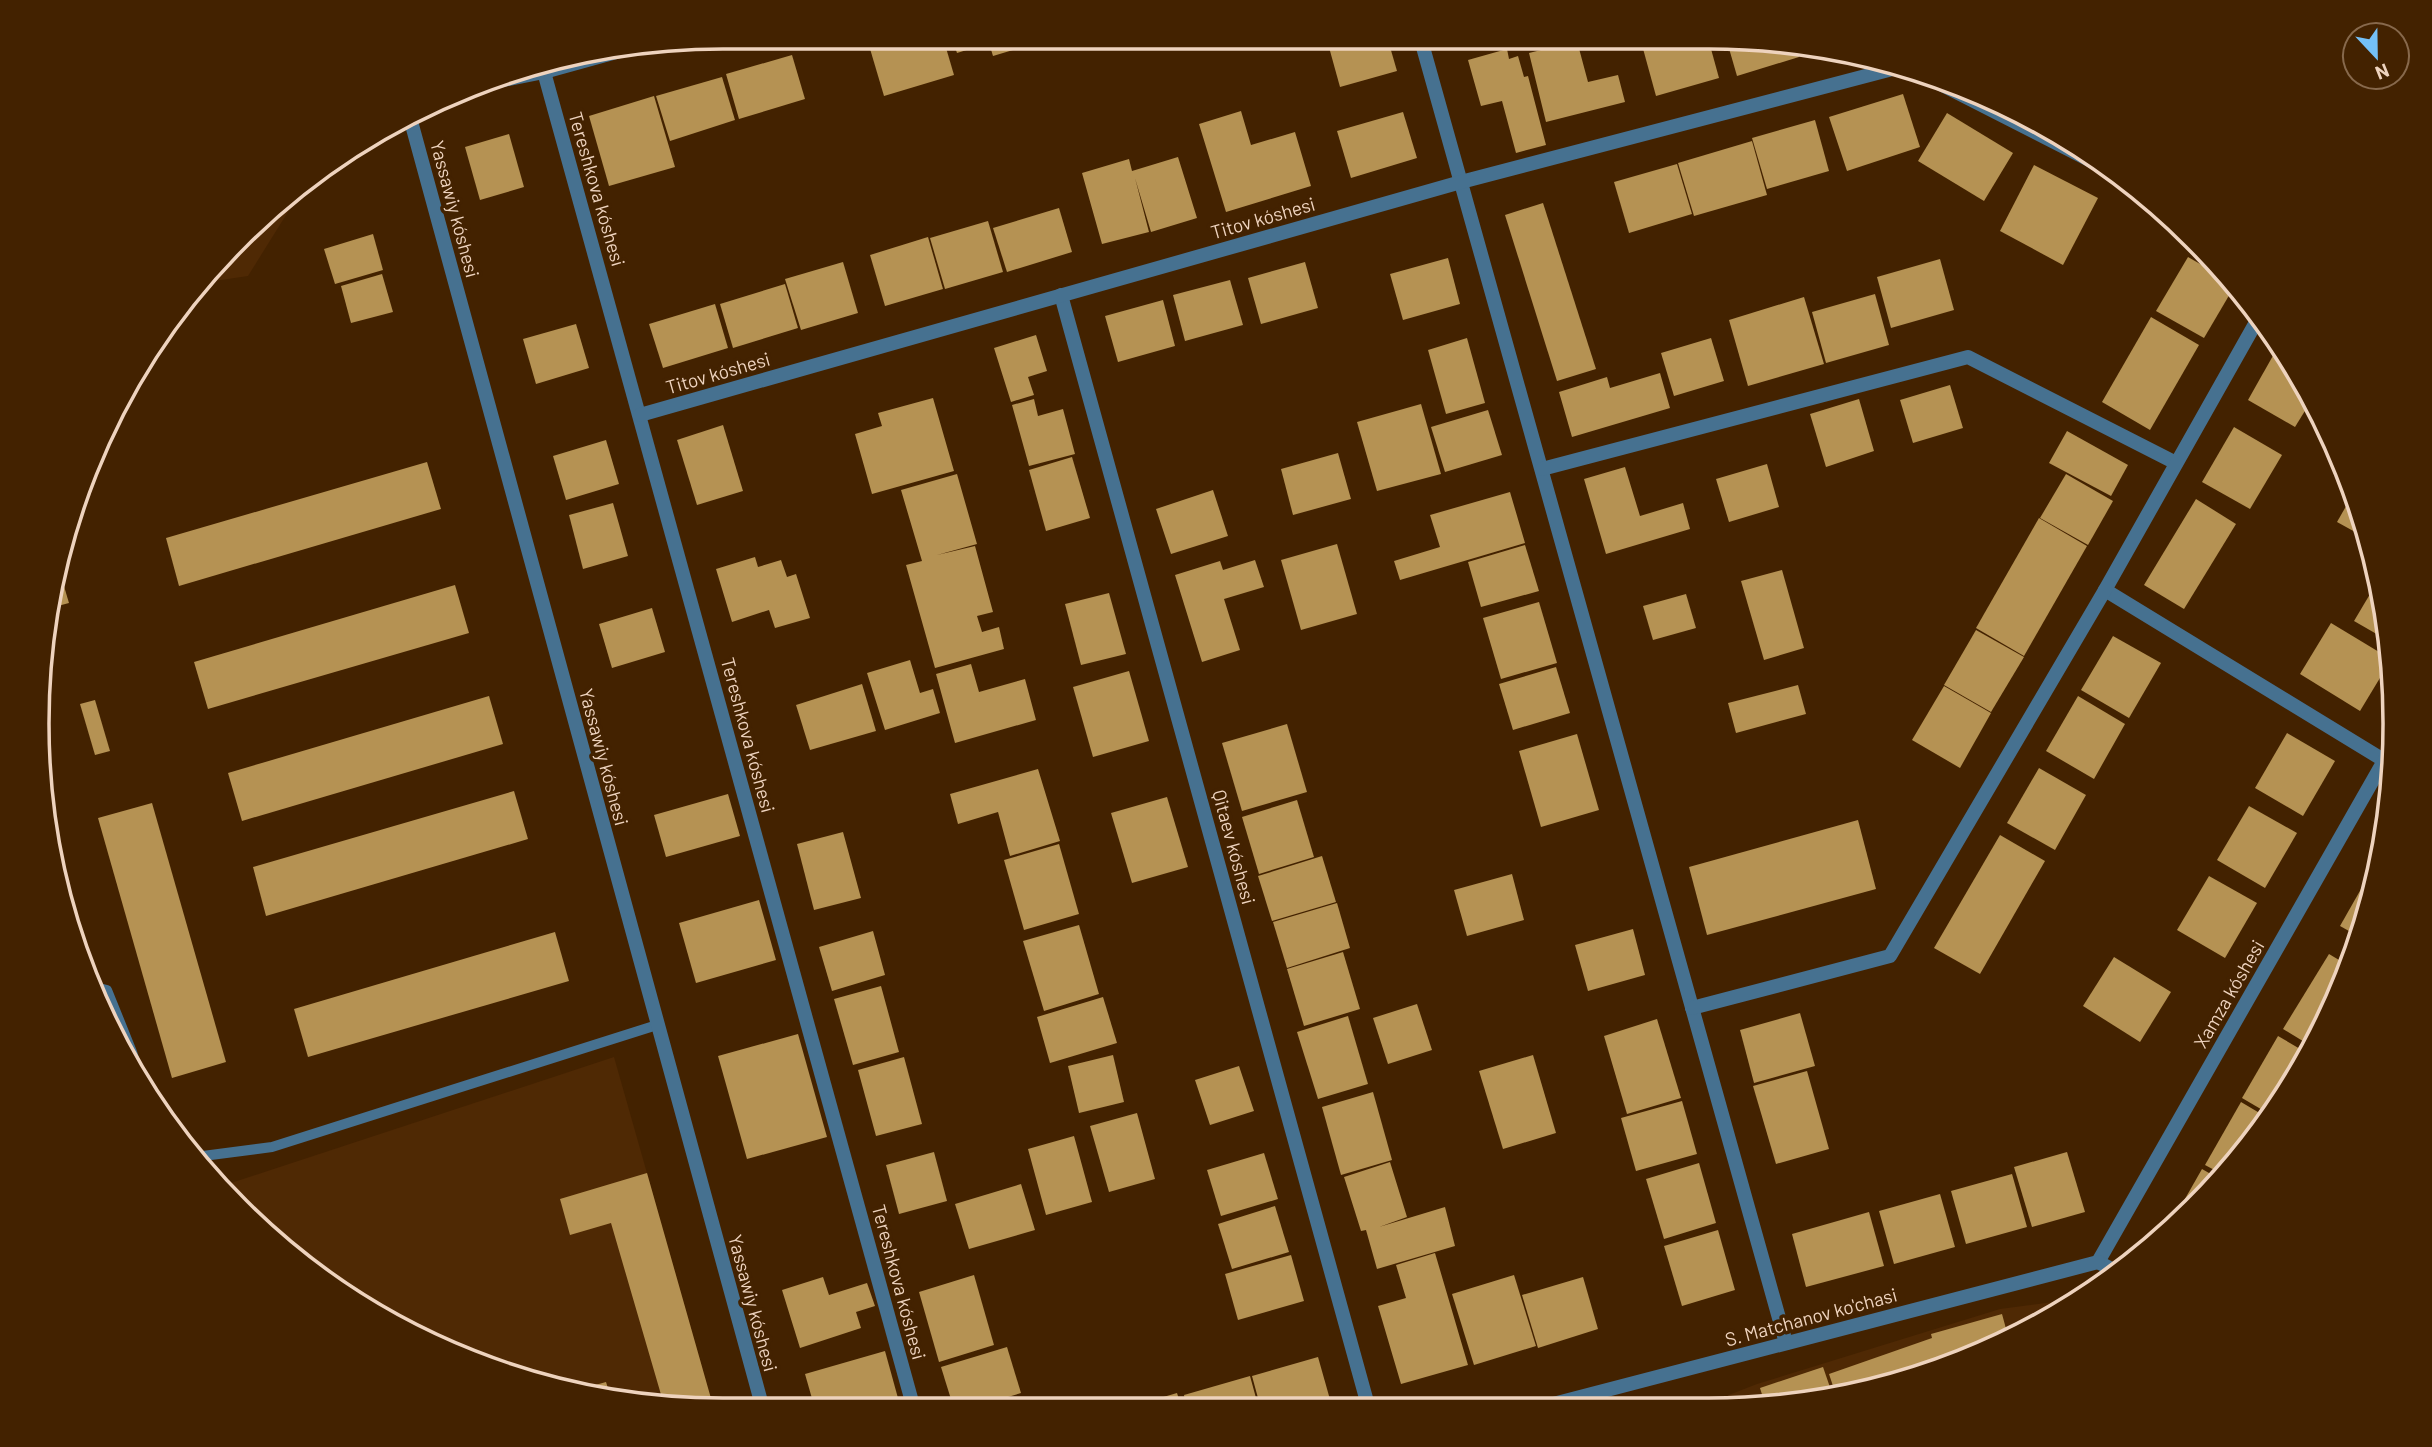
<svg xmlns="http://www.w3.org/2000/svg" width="2432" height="1447" font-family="Barlow,sans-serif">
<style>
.built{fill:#4f2904}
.building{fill:#b59253}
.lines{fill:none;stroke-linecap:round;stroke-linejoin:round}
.service{stroke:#467190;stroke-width:10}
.minor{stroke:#467190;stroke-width:14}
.labels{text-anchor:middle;stroke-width:7;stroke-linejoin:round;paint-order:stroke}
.street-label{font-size:19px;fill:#eed3be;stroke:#432200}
.rim{fill:none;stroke:#eed3be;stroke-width:3.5}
</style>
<rect width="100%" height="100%" fill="#432200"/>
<g class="built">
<polygon points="311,175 248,276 201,283 306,178"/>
<polygon points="614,1057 714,1409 678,1409 502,1374 342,1294 238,1209 219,1187"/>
<polygon points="2069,1300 2074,1302 2052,1318 1887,1387 1754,1409 1693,1409 1757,1384 2000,1309"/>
</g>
<g class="building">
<polygon points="1708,38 1719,78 1656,96 1642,45 1663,39"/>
<polygon points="1726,38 1754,38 1796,47 1799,57 1737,76"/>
<polygon points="1327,40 1388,40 1397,71 1340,87"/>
<polygon points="944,41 954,75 884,96 868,42"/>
<polygon points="953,41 1032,41 1033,44 993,56 989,43 957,53"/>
<polygon points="1577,41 1588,82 1618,75 1625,102 1546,122 1529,53"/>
<polygon points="1507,49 1509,59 1518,56 1524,77 1528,76 1546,145 1516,153 1502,101 1481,106 1468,60"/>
<polygon points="792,55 805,99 739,119 726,74"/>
<polygon points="722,77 735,120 670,141 656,96"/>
<polygon points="1903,94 1920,147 1847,171 1829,117"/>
<polygon points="654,96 675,167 609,186 589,116"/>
<polygon points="1241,111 1251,145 1295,132 1311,186 1226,212 1199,124"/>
<polygon points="1403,112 1417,158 1351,178 1337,131"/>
<polygon points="1947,113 2013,153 1984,201 1918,161"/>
<polygon points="1815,120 1829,171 1767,189 1752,138"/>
<polygon points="509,134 524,187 480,200 465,147"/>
<polygon points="1752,141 1767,195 1694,216 1678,163"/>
<polygon points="1178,157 1197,218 1151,232 1135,178 1149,232 1102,244 1082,173 1129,159 1132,171"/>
<polygon points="1677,164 1692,214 1629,233 1614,182"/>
<polygon points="2034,165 2098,198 2063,265 2000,231"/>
<polygon points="1543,203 1596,369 1557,381 1505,215"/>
<polygon points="1059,208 1072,252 1007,272 993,228"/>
<polygon points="988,221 1003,272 945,289 930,238"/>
<polygon points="373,234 383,270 335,284 324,249"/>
<polygon points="928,237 943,289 885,306 870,255"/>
<polygon points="2188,257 2228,280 2234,287 2204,338 2156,311"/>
<polygon points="1448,258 1460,304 1403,320 1390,274"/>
<polygon points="1940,259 1954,310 1891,328 1877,277"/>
<polygon points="843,262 858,313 801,330 785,279"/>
<polygon points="1305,262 1318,308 1261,324 1248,278"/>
<polygon points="382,274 393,312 351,323 341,286"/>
<polygon points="1230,280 1243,325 1185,341 1173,295"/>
<polygon points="785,284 798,328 733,348 720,304"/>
<polygon points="1875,294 1889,345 1826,363 1812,312"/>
<polygon points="1804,297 1824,364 1748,386 1729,320"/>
<polygon points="1163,300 1175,346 1118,362 1105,316"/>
<polygon points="715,304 728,348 663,368 649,324"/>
<polygon points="2151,317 2199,345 2150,430 2102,402"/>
<polygon points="576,324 589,368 536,384 523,339"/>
<polygon points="1036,335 1047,371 1028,377 1034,395 1011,402 994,348"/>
<polygon points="1467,338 1485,403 1446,414 1428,350"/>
<polygon points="1711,338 1724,381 1674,396 1661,353"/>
<polygon points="2279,345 2311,401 2295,427 2248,400"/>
<polygon points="1660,373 1670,408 1572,437 1559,392 1607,377 1610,388"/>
<polygon points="1950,385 1963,428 1913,443 1900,400"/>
<polygon points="933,398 954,471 872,494 855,434 882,426 878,413"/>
<polygon points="1034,399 1038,416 1063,409 1075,454 1029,466 1012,405"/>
<polygon points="1859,399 1874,451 1826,467 1810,414"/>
<polygon points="1421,404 1441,474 1377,491 1357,422"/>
<polygon points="1488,410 1502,455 1445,472 1431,427"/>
<polygon points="723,425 743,491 697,505 677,440"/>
<polygon points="2234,427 2282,455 2250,509 2202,482"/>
<polygon points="2067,431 2128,465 2111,496 2049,463"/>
<polygon points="606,440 619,484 566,500 553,456"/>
<polygon points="1338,453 1351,499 1293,515 1281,469"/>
<polygon points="1072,457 1090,518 1046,531 1029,470"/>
<polygon points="427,462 441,509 179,586 166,538"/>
<polygon points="1767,464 1779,507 1729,522 1716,479"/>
<polygon points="1625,467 1640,516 1683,503 1690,529 1606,554 1584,479"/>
<polygon points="957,474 977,544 937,555 975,546 993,612 977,616 982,632 999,627 1004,649 935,668 906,565 922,561 901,490"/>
<polygon points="2066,474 2113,501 2088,545 2040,518"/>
<polygon points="1213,490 1228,536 1171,554 1156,509"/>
<polygon points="1510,492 1525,543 1400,580 1394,561 1440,547 1430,515"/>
<polygon points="2353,494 2364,529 2366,538 2337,522"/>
<polygon points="2196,499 2236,524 2184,609 2144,585"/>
<polygon points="613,503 628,556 583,569 569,515"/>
<polygon points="2039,518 2087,546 2024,656 1976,628"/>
<polygon points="1337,544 1357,614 1301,630 1281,560"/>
<polygon points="1525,545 1539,591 1481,607 1468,562"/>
<polygon points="755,557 758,567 781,560 787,577 796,574 810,618 775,628 769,610 732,622 716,569"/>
<polygon points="1255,560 1264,587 1224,599 1240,650 1202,662 1175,575 1220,561 1223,570"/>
<polygon points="58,566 69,603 54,607 51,597"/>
<polygon points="1782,570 1804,648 1764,660 1741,581"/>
<polygon points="2379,579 2382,590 2387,640 2354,621"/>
<polygon points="455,585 469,633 208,709 194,662"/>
<polygon points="1109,593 1126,654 1081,665 1065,604"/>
<polygon points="1686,594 1696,628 1653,640 1643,606"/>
<polygon points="1539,602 1557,663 1501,679 1483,618"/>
<polygon points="652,608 665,652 612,668 599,624"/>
<polygon points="2331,623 2389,658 2389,663 2360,711 2300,674"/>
<polygon points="1976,630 2024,657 1991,712 1944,685"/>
<polygon points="2113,636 2161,663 2129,718 2081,690"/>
<polygon points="910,660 920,693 933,689 940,713 885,730 867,673"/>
<polygon points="971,664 979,692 1025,679 1036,720 955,743 936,674"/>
<polygon points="1556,667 1570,713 1513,730 1499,684"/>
<polygon points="1129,671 1149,741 1093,757 1073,687"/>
<polygon points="862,684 876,731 810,750 796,705"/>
<polygon points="1798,685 1806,714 1736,733 1728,703"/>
<polygon points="1944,686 1991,713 1960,768 1912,740"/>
<polygon points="489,696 503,744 242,821 228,773"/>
<polygon points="2078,696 2125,724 2094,779 2046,751"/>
<polygon points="95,700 110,751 95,755 80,704"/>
<polygon points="1287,724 1307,792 1242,811 1222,743"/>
<polygon points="2287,733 2335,761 2303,816 2255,788"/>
<polygon points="1577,734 1599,810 1541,827 1519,751"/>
<polygon points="2039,768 2086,795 2055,850 2007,823"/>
<polygon points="1038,769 1060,841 1010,856 998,812 958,824 950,794"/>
<polygon points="514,791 528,839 266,916 253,867"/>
<polygon points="728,794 740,836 666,857 654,815"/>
<polygon points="1167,797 1188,867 1132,883 1111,813"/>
<polygon points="1297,800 1314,857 1259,874 1242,817"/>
<polygon points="152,803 226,1062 172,1078 98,818"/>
<polygon points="2249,806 2297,833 2265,888 2217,860"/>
<polygon points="1858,820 1876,889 1707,935 1689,867"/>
<polygon points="843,832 861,898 814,910 797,844"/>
<polygon points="2000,835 2045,861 1980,974 1934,948"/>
<polygon points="1059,844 1079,914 1024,930 1004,860"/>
<polygon points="1322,856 1336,902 1272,921 1258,876"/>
<polygon points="1512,874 1524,920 1467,936 1454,890"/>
<polygon points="2209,876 2257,903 2225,958 2177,930"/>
<polygon points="2365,882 2373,887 2358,936 2340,926"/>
<polygon points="759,900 776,960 696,983 679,923"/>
<polygon points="1337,903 1350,948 1287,968 1273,922"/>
<polygon points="1079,925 1099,994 1044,1011 1023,941"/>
<polygon points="1633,929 1645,975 1588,991 1575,945"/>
<polygon points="873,931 885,975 832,991 819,947"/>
<polygon points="555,932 569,981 308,1057 294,1009"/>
<polygon points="1343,952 1360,1009 1304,1026 1287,969"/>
<polygon points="2329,954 2349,966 2343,987 2311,1046 2283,1029"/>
<polygon points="2114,957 2171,992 2140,1042 2083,1006"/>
<polygon points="881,986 899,1052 853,1065 834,999"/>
<polygon points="1103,997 1117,1043 1050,1063 1037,1017"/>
<polygon points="1417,1004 1432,1050 1388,1064 1373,1018"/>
<polygon points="1800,1013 1815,1066 1754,1083 1740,1030"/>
<polygon points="1348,1016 1368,1084 1318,1099 1297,1032"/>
<polygon points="1657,1019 1681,1098 1627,1114 1604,1036"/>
<polygon points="798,1034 827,1137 747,1159 718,1056"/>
<polygon points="2278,1036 2307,1053 2279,1105 2271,1115 2242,1098"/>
<polygon points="1113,1055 1124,1102 1079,1113 1068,1066"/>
<polygon points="1533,1055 1556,1133 1503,1149 1479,1071"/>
<polygon points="904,1057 922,1124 876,1136 858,1070"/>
<polygon points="1239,1066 1254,1111 1210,1125 1195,1080"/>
<polygon points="1807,1071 1829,1149 1776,1164 1753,1086"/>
<polygon points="1373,1092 1392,1160 1341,1175 1322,1107"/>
<polygon points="1682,1101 1697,1154 1636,1171 1621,1118"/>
<polygon points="2241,1102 2268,1118 2220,1173 2205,1165"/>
<polygon points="1137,1113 1155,1179 1109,1192 1090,1126"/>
<polygon points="1074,1136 1092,1202 1046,1215 1028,1149"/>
<polygon points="934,1152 947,1201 899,1214 886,1165"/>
<polygon points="2067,1152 2085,1212 2032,1227 2014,1167"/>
<polygon points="1264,1153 1278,1199 1221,1216 1207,1170"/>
<polygon points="1390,1162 1407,1217 1379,1227 1445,1207 1455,1246 1377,1269 1366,1230 1361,1231 1344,1177"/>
<polygon points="1699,1163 1716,1223 1664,1239 1646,1179"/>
<polygon points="2202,1169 2216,1177 2166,1234 2165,1234"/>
<polygon points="647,1173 714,1409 678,1409 648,1403 662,1398 611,1223 570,1235 560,1199"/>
<polygon points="2012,1174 2027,1227 1966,1244 1951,1191"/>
<polygon points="1021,1184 1035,1230 969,1249 955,1204"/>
<polygon points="1940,1194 1955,1247 1894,1264 1879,1211"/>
<polygon points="1275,1206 1289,1252 1232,1269 1218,1224"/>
<polygon points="1869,1212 1884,1266 1806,1287 1792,1234"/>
<polygon points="1718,1230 1735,1290 1682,1306 1664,1246"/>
<polygon points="1435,1253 1468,1365 1401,1384 1378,1306 1406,1298 1396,1265"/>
<polygon points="1291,1255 1304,1301 1238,1320 1225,1274"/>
<polygon points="974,1275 994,1345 939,1362 919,1292"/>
<polygon points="1514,1275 1536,1346 1474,1365 1452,1294"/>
<polygon points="823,1277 829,1295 867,1283 875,1306 856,1312 861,1328 800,1348 782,1290"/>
<polygon points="1583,1277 1598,1329 1538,1348 1522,1295"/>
<polygon points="2002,1314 2008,1336 1886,1387 1836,1395 1829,1374 1932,1338 1931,1334"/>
<polygon points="1007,1347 1021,1393 968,1409 954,1409 941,1367"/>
<polygon points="885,1351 901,1409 815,1409 805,1374"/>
<polygon points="1318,1357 1331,1403 1311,1409 1261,1409 1252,1376"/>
<polygon points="1823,1367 1833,1396 1766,1407 1760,1388"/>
<polygon points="1250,1376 1259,1409 1187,1409 1184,1395"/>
<polygon points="606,1382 610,1395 581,1389"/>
<polygon points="1177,1393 1182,1409 1126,1409 1126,1408"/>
<polygon points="1683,1399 1686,1409 1658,1409 1658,1408"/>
</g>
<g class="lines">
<g class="service">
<polyline points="91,986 107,990 132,1052 140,1079"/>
<polyline points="189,1153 203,1156 272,1147 657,1025"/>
</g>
<g class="minor">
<polyline points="1421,40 1786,1343"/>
<polyline points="1913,70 2115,173"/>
<polyline points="544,72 914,1409"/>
<polyline points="473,86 544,72 649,43"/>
<polyline points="409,114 763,1409"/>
<polyline points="1061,295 1369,1409"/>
<polyline points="640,415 1461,182 1900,67"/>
<polyline points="1542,469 1968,357 2176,463"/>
<polyline points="2105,590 2390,764"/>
<polyline points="1692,1008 1890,956 2105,590 2259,317"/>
<polyline points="2098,1262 2393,745"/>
<polyline points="2098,1262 2117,1272"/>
<polyline points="1534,1409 2098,1262"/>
</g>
</g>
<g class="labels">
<g class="street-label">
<text transform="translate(597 189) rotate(74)" y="7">Tereshkova kóshesi</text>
<text transform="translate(455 209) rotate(75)" y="7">Yassawiy kóshesi</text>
<text transform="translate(1263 218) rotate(-16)" y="7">Titov kóshesi</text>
<text transform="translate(718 373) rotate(-16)" y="7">Titov kóshesi</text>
<text transform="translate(748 735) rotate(75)" y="7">Tereshkova kóshesi</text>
<text transform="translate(604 757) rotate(75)" y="7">Yassawiy kóshesi</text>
<text transform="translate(1234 847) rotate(75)" y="7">Qitaev kóshesi</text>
<text transform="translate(2229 994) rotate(-60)" y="7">Xamza kóshesi</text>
<text transform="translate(899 1282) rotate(75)" y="7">Tereshkova kóshesi</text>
<text transform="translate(753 1303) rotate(75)" y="7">Yassawiy kóshesi</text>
<text transform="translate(1811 1317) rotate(-15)" y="7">S. Matchanov ko'chasi</text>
</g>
</g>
<path d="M0 0H2432V1447H0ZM723 49H1709A674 674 0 0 1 2383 723V724A674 674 0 0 1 1709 1398H723A674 674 0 0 1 49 724V723A674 674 0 0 1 723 49Z" fill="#432200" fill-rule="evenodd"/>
<path class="rim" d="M723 49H1709A674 674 0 0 1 2383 723V724A674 674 0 0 1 1709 1398H723A674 674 0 0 1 49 724V723A674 674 0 0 1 723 49Z"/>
<g transform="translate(2376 56) rotate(158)"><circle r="33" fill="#432200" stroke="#87694c" stroke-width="2"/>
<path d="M0-5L12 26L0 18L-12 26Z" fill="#74c0f6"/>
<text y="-10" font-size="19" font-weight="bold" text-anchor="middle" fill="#eed3be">N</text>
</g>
</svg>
